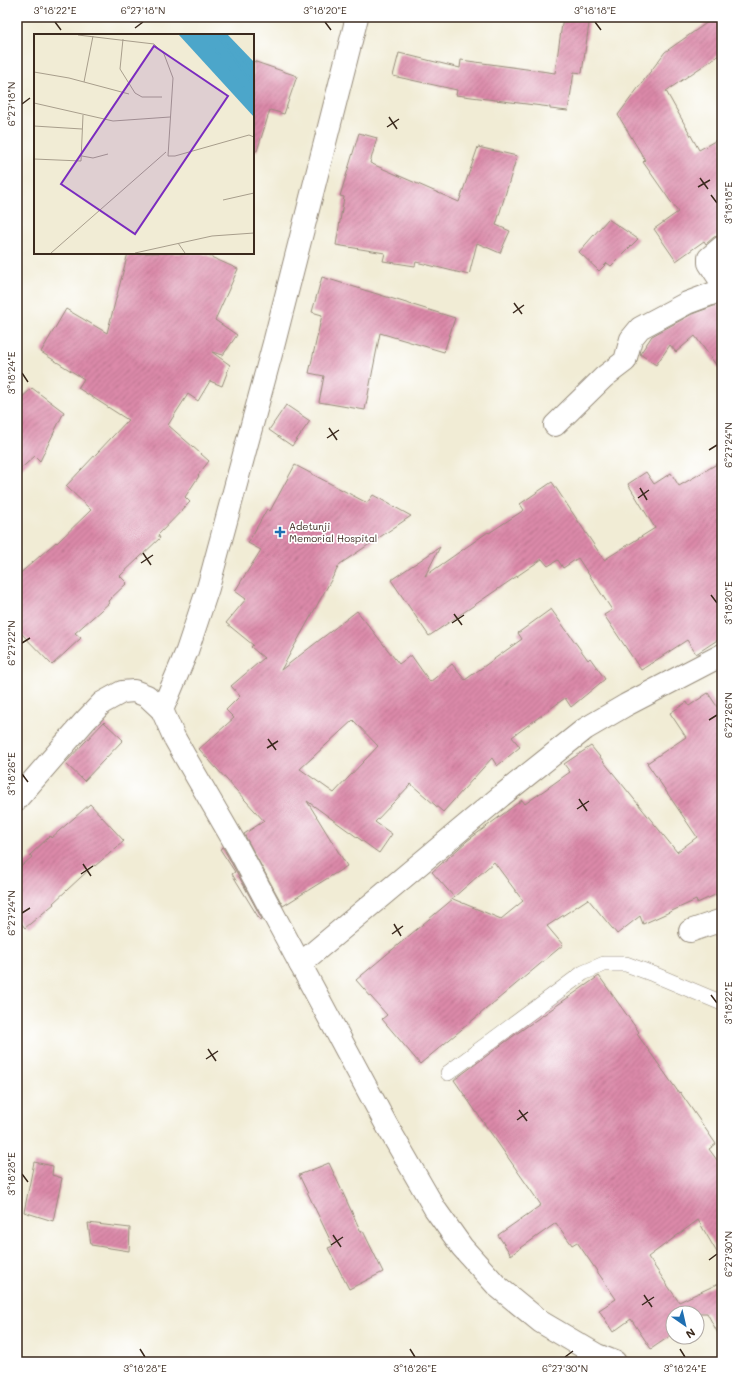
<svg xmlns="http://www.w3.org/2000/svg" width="739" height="1379" font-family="Mali,sans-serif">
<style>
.building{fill:url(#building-hatch);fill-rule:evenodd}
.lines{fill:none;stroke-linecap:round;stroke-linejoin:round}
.lane-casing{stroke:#968b7a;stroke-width:16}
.street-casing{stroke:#968b7a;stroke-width:24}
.secondary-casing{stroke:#968b7a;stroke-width:24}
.lane{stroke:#fff;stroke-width:15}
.street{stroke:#fff;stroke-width:22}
.secondary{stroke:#fff;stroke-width:22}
.ticks{fill:none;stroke:#3b2a1e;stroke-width:1.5}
.poi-dot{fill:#1f6fb2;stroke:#fff;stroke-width:1.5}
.labels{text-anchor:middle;stroke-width:3.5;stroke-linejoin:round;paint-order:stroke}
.poi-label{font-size:10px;fill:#3b2a1e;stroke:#fff;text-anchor:start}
.inset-river{fill:none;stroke:#4ca6ca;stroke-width:2}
.inset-road{fill:none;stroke:#a89e8c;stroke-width:1}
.view{fill:#7b2cbf;fill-opacity:0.15;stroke:#7b2cbf;stroke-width:2}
.inset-edge{fill:none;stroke:#3b2a1e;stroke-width:2}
.neatline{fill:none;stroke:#3b2a1e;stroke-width:1.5}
.ticks-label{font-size:10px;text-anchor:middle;fill:#3b2a1e}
</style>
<defs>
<pattern id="building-hatch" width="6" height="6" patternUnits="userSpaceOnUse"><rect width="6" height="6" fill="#db89a9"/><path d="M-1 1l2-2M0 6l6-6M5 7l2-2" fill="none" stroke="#b37089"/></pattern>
</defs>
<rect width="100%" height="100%" fill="#fff"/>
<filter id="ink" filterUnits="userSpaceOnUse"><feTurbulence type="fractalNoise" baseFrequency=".025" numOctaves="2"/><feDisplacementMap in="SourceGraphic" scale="8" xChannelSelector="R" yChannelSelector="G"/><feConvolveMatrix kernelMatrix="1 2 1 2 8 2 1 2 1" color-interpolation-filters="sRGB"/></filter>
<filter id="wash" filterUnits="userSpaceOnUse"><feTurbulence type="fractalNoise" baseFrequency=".012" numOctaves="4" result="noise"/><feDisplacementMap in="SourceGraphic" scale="16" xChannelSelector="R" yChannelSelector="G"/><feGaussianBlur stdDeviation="0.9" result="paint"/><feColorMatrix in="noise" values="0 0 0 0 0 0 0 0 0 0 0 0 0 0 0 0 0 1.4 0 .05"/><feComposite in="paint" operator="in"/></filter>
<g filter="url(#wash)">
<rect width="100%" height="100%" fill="#f1ecd5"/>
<g id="blocks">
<g class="building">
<polygon points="563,17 590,17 582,73 574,72 568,111 550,109 550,107 456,95 457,90 393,76 399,53 460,68 461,60 555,73"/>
<polygon points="715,17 722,17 722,53 666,91 699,150 722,137 722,235 714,237 706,244 704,241 676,261 654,229 678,212 643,162 645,160 618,115 665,52"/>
<polygon points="253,61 297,76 284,114 270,110 257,151 253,150"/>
<polygon points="359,133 377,138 370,163 459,202 478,147 517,156 496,225 510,231 500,253 477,243 469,275 416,262 415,266 383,261 385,253 336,245 344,197 340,196"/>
<polygon points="608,219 638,239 611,266 607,263 599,271 579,252"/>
<polygon points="128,253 202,253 238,269 215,320 237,335 223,355 212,352 230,365 222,386 210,381 198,401 188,394 168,425 209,461 198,475 199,476 185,497 190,502 158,535 160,538 120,576 127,583 108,601 109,603 75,633 81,638 52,665 17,629 17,576 56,542 57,543 91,510 66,486 128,420 78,388 84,379 41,352 66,309 107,333"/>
<polygon points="322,277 455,318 444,352 380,333 365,410 319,402 324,376 309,373 322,315 312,312"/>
<polygon points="722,303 722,373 695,336 676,352 670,345 656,365 640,354 652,336 692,314"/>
<polygon points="32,388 64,412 40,461 35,456 17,472 17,402"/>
<polygon points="286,405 310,421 292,446 269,430"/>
<polygon points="722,461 722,637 696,654 687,640 641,670 604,615 612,610 578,558 563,568 558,560 548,566 542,559 429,636 391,580 440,547 425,576 488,532 489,533 524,510 520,504 552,482 604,560 655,528 628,484 646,472 654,484 671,473 679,486"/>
<path d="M295,465L367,503L373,495L411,516L340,564L281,670L357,611L399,664L411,655L430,682L452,664L465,680L522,639L518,633L551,609L588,660L590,658L605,679L571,707L565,698L512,737L520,747L497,766L492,758L443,812L411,784L375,822L392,834L379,853L307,801L347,866L283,906L244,834L264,821L199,749L234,718L226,710L240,696L231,686L264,658L251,647L253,645L226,623L246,599L235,591L261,550L248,543L267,509L270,511ZM353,720L378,746L334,793L300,769Z"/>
<polygon points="708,693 722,714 722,892 697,903 696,900 643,924 640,916 617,934 588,899 547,926 563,945 420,1064 382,1019 387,1015 356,980 453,899 501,919 523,901 494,862 454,897 432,872 467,841 522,800 525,804 570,772 564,764 591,746 677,852 697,837 647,763 686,737 670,713 687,702 689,706"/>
<polygon points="104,722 123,740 84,781 65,763"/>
<polygon points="90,804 124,841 95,866 94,865 53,903 54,904 25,928 17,918 17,870 32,857 30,855 50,836 51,838"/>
<polygon points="223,847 262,919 260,920 232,874 235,872 220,849"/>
<polygon points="599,976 639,1032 637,1034 679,1093 680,1092 716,1144 709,1149 722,1167 722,1261 698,1220 648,1257 679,1302 722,1282 722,1341 707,1313 673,1313 673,1334 651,1349 631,1319 613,1332 599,1310 616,1299 577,1242 572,1245 556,1223 511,1255 498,1235 541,1205 454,1080 516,1034"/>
<polygon points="34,1162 53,1166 52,1175 62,1178 53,1221 24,1212"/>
<polygon points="329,1163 361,1232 363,1231 383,1272 349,1289 328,1248 333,1246 299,1175"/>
<polygon points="88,1223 130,1228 129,1251 91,1245"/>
</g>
</g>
</g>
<g filter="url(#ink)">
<use href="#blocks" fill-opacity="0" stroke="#968b7a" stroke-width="1"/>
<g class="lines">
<g class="lane-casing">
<polyline id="lane" points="448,1073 583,973 604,964 626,964 653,974 722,1003"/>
</g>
<g class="street-casing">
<g id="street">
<polyline points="722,247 709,258 709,263 722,283"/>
<polyline points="555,425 604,377 625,361 631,339 640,328 687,303 722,290"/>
<polyline points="162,710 187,651 208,588 274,343 357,17"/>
<polyline points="690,931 722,920"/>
<polyline points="300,964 501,796 585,729 626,705 722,655"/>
</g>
</g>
<g class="secondary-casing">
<polyline id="secondary" points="17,799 84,722 102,703 122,692 134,691 147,696 162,710 174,737 184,755 239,850 386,1124 435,1209 462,1247 497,1286 541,1322 597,1355 615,1362"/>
</g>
<use href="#lane" class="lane"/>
<use href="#street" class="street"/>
<use href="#secondary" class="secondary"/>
</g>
</g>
<path class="ticks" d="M55,22L61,30M325,22L331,30M595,22L601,30M135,28L143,22M22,104L30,98M389,117L397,129M387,127L399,119M700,178L708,189M698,187L710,180M711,195L717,203M514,303L522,314M513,313L524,305M22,373L28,382M329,428L337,440M327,438L339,430M709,450L717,445M640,488L647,500M638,498L649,490M143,553L151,565M141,563L153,555M711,595L717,603M454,614L462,625M452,623L464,615M22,643L30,638M709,720L717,715M268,739L276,750M267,748L278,741M22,774L28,782M579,799L587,811M577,809L589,801M83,864L91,876M81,874L93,866M22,913L30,908M394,924L401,936M392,934L403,926M711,995L717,1003M208,1049L216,1061M206,1059L218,1051M519,1110L527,1121M517,1120L528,1112M22,1174L28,1182M333,1235L341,1247M331,1245L343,1237M709,1260L717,1254M644,1295L652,1307M642,1305L654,1297M140,1349L145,1357M410,1349L415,1357M680,1349L685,1357M565,1357L573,1351"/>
<path class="poi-dot" d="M278 526h4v4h4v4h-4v4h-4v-4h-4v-4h4z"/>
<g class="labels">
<g class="poi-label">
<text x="289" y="530">Adetunji<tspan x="289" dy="12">Memorial Hospital</tspan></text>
</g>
</g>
<g transform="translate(34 34)">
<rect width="220" height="220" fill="#f1ecd5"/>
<path d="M145,1H194L220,28V83Z" fill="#4ca6ca"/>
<path class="inset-river" d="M167,1L185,20L220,68M183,1L220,53M186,1L220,36M191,9L220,46M196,15L220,44M198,16L220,42"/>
<path class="inset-road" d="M44,1L120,10L130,20L139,44L134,122H141L215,101L220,103M89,5L86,35L101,59L108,63H128M0,38L35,44L95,60M50,48L59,2M0,69L79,87L136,83M0,92L48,95M48,122L59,124L74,120M0,125L47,127L49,81M189,166L220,159M144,209L151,219M17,219L132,118M101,219L178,202L220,199"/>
<path class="view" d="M120,12L194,62L101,200L27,150Z"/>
<rect width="220" height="220" class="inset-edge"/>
</g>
<rect width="739" height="1379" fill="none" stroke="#fff" stroke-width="44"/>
<g transform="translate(685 1325) rotate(146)"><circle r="19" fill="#ffffff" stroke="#b1aaa5"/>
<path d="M0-3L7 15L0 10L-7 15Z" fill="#1f6fb2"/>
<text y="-6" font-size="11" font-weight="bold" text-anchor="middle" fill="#3b2a1e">N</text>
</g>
<rect x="22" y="22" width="695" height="1335" class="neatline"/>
<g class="ticks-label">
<text x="55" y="14">3°18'22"E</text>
<text x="143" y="14">6°27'18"N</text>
<text x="325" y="14">3°18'20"E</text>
<text x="595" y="14">3°18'18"E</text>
<text transform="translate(11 104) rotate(-90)" y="4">6°27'18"N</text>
<text transform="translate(728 203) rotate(-90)" y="4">3°18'18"E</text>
<text transform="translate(11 373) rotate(-90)" y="4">3°18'24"E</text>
<text transform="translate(728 445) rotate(-90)" y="4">6°27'24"N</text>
<text transform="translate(728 603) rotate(-90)" y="4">3°18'20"E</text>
<text transform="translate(11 643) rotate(-90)" y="4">6°27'22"N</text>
<text transform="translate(728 715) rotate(-90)" y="4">6°27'26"N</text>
<text transform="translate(11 774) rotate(-90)" y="4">3°18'26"E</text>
<text transform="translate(11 913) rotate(-90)" y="4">6°27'24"N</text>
<text transform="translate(728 1003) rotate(-90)" y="4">3°18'22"E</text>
<text transform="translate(11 1174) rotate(-90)" y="4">3°18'28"E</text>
<text transform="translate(728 1254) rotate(-90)" y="4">6°27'30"N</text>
<text x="145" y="1372">3°18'28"E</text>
<text x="415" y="1372">3°18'26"E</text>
<text x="565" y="1372">6°27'30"N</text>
<text x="685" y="1372">3°18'24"E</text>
</g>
</svg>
